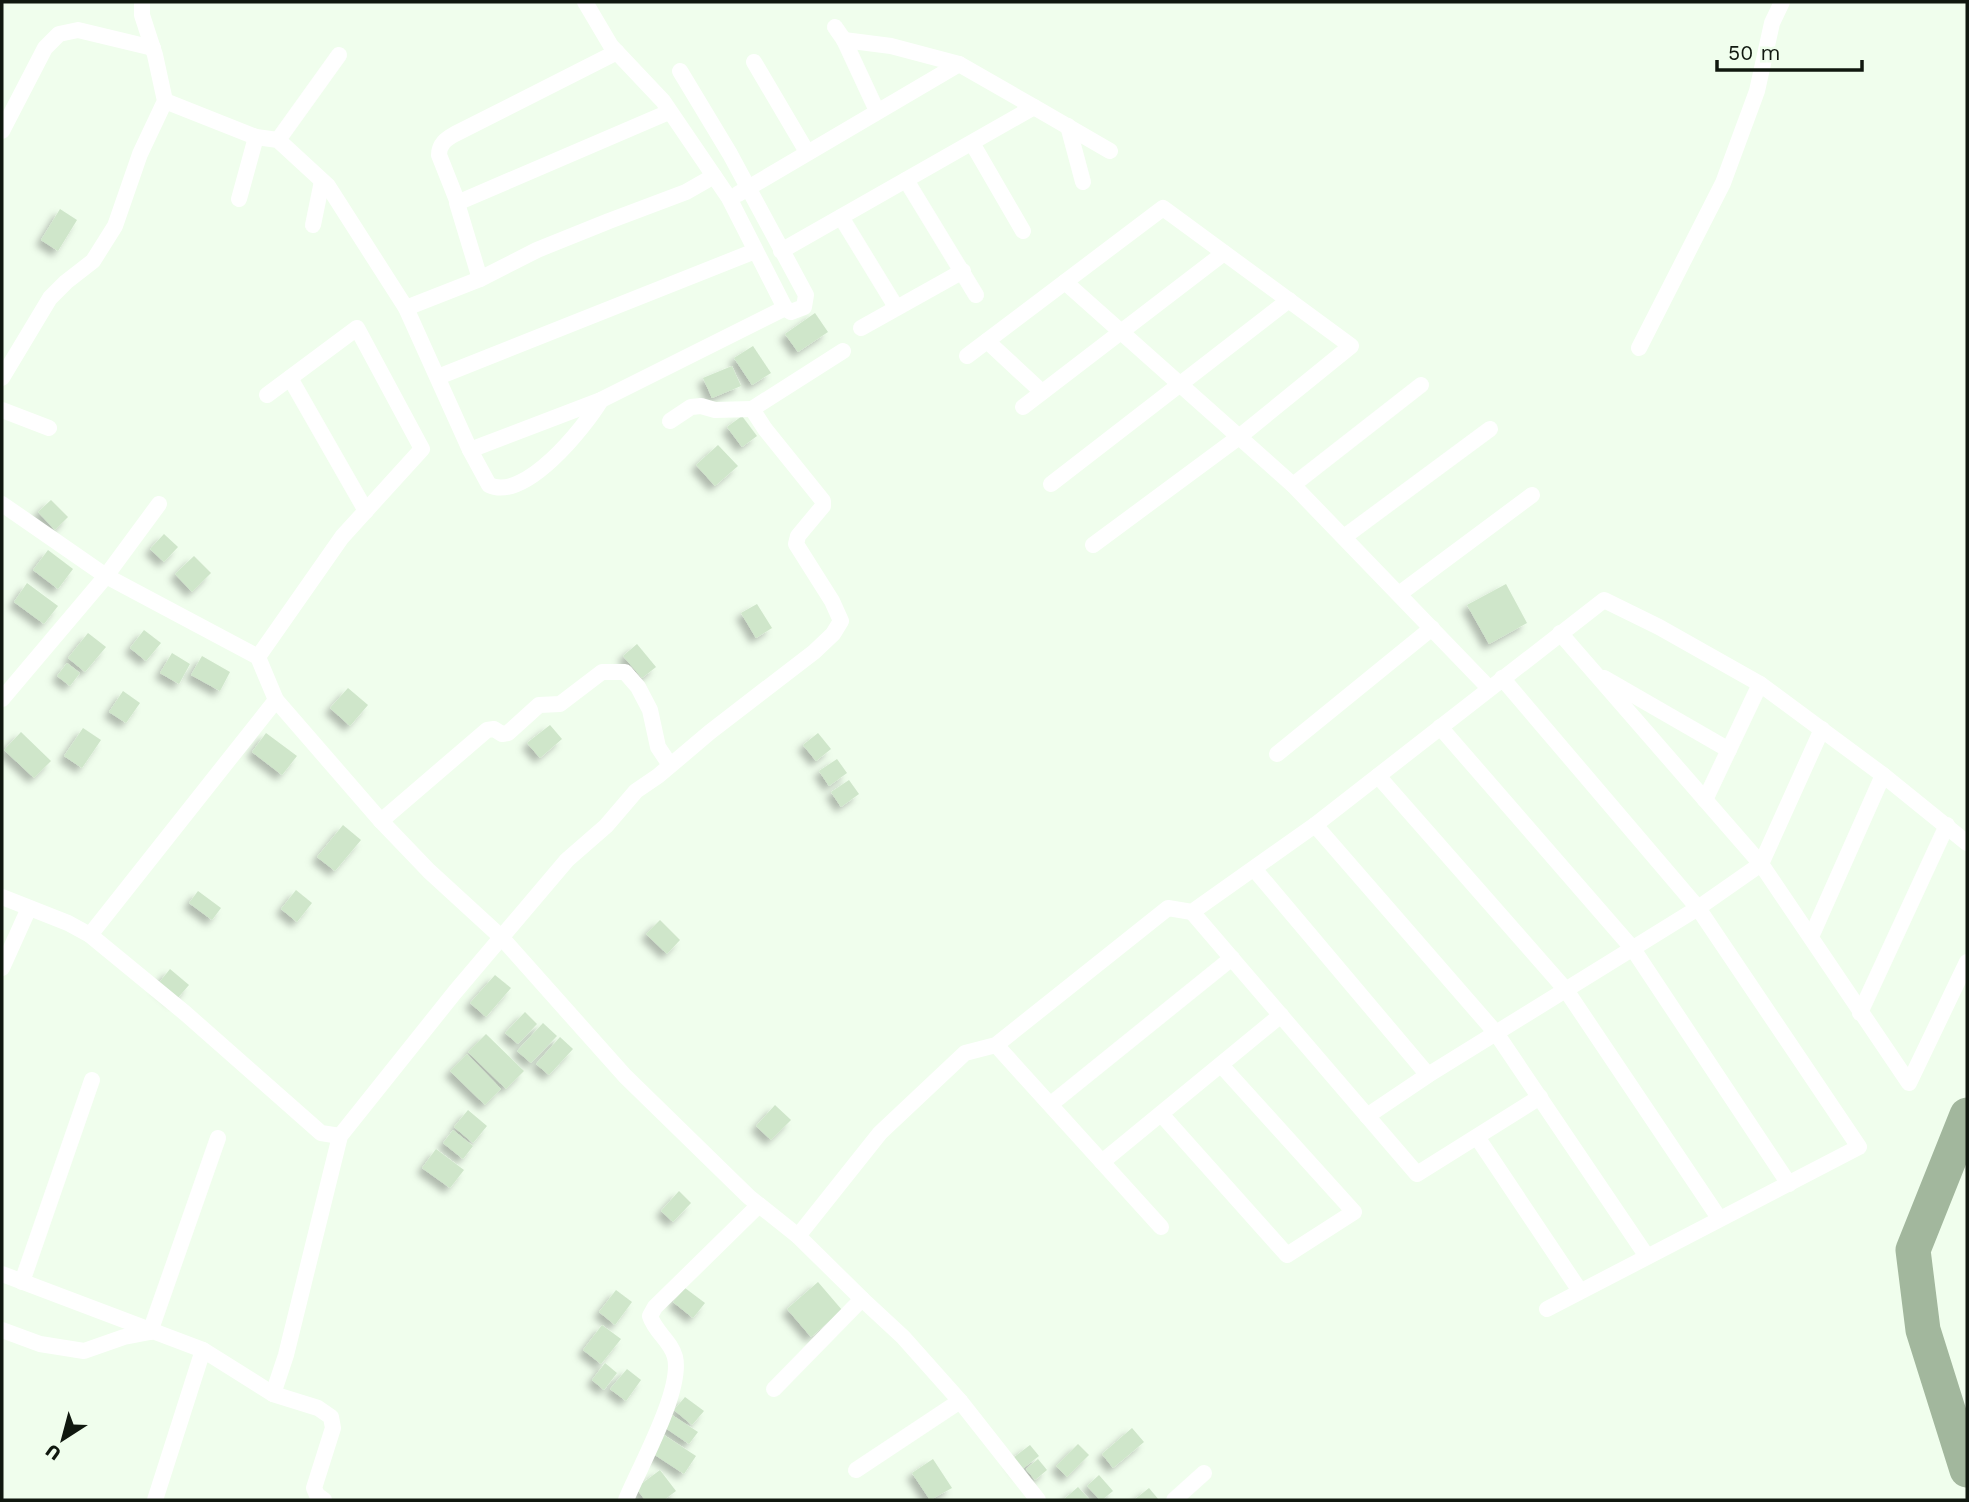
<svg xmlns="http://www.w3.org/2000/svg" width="1969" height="1502" font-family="'Work Sans',sans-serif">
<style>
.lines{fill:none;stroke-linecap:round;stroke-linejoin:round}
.river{stroke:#a2b79d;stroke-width:35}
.building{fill:#cfe6ca;filter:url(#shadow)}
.street{stroke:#fff;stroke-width:16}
</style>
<defs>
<filter id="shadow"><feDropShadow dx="-5.5" dy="5.5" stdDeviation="3.5" flood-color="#0004"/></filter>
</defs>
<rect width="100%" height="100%" fill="#f0feed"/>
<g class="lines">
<polyline class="river" points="1967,1115 1913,1250 1923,1330 1967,1470"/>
</g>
<g class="building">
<polygon points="60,209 77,220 58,251 41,240"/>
<polygon points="815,313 828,332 798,352 785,334"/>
<polygon points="753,346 771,373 752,385 734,358"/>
<polygon points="732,366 741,386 712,398 703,378"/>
<polygon points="742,416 757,436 742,447 727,427"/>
<polygon points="718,445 738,466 715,486 696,465"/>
<polygon points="51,500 68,517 55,530 38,512"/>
<polygon points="164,534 178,547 164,562 150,549"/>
<polygon points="48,550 73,569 58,589 33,570"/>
<polygon points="194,556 211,573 192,592 175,574"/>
<polygon points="27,583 58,606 44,624 14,602"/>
<polygon points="1506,584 1527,623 1489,644 1467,605"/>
<polygon points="757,604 772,628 756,638 741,613"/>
<polygon points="144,630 161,643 146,661 130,648"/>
<polygon points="88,633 106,647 85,672 68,658"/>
<polygon points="637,644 656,667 642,678 623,656"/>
<polygon points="172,653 190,664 179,684 160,673"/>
<polygon points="202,656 230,672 220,691 191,675"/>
<polygon points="67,663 80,673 70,686 57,676"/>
<polygon points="348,688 368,705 350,726 330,708"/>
<polygon points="123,691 140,703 126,723 109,712"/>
<polygon points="550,725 562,739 540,758 527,743"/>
<polygon points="83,728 101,740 82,768 64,756"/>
<polygon points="21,732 51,761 34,778 4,750"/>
<polygon points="266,733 297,756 282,775 252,752"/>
<polygon points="818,733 831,749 816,761 803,745"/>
<polygon points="837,759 847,773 829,786 819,771"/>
<polygon points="849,780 859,794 841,807 831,792"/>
<polygon points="343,825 361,840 335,871 317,857"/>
<polygon points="296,890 312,903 297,922 281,909"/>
<polygon points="198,891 221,908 212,920 189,903"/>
<polygon points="660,920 680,940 667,954 646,934"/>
<polygon points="170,969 189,985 176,1000 158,984"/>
<polygon points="495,975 511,988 486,1017 470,1003"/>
<polygon points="525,1012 537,1024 518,1044 505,1033"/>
<polygon points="543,1023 557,1036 531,1063 517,1051"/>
<polygon points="486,1034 524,1071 506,1089 468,1052"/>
<polygon points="560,1037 573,1049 549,1075 536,1064"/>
<polygon points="467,1054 501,1089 485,1105 450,1071"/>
<polygon points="775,1105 791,1120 771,1140 756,1126"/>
<polygon points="468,1110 487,1126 473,1143 454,1127"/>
<polygon points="453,1130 473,1146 463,1159 443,1143"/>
<polygon points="436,1149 464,1170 450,1188 422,1168"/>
<polygon points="679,1191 691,1203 673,1222 661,1211"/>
<polygon points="818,1282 842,1310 811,1337 787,1309"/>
<polygon points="685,1288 705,1303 693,1318 673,1302"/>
<polygon points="616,1290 632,1302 615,1325 599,1312"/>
<polygon points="602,1325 621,1339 601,1364 583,1350"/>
<polygon points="605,1363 617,1373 604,1390 592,1380"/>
<polygon points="627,1369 641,1380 626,1401 610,1389"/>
<polygon points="685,1397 704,1411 692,1425 674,1410"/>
<polygon points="672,1415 698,1432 689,1444 664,1427"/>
<polygon points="1132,1428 1144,1442 1113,1468 1102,1454"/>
<polygon points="664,1435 696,1456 684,1474 652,1453"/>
<polygon points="1078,1444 1089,1455 1067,1477 1056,1466"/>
<polygon points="1030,1445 1039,1456 1021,1470 1013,1458"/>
<polygon points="933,1459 952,1488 930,1500 912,1473"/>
<polygon points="1038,1459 1047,1470 1035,1480 1026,1469"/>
<polygon points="660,1470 676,1491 664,1500 645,1500 636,1488"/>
<polygon points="1099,1475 1113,1491 1102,1500 1100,1500 1087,1486"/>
<polygon points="1078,1487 1090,1500 1063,1500"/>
<polygon points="1149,1488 1159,1500 1134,1500"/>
</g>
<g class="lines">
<g class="street">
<polyline points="585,2 611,46 663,101 729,198 785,308"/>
<polyline points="835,27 844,40 877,111"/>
<polyline points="844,40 891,46 959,64 1034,107"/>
<polyline points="754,62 807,152"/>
<polyline points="165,101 256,137 278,140 328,186 406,308 480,279 537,250 609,221 686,192 714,176"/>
<polyline points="1068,126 1083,182"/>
<polyline points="2,131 45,48 59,34 78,30 153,48"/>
<polyline points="278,140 339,55"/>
<polyline points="972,143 1023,231"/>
<polyline points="906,180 976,295"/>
<polyline points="738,194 959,64"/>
<polyline points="239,199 256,137"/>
<path d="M458,203L439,155C439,144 446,139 455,134L617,52"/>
<polyline points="841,217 896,307"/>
<polyline points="313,225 322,181"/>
<polyline points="781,251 1034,107 1110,151"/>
<polyline points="480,279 457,203 669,112"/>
<polyline points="1065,282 1293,485 1489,688"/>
<path d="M406,308L470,450L489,485C525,502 584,428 601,400"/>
<polyline points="861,328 963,271"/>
<polyline points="987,341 1042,392"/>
<polyline points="1639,348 1723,183 1757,91 1772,23 1782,2"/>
<polyline points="967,356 1163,208 1351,346 1239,437 1093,545"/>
<polyline points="438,377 755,251"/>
<polyline points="2,378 50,298 66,282 93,261 115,226 140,154 165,101 155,55 142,15 142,2"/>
<polyline points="290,378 366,511"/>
<polyline points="1023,407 1224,253"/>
<polyline points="2,410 49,428"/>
<polyline points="670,421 691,407 701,406 715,410 752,409"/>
<polyline points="470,450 601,400 785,308 791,312 804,307 806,295 730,154 680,71"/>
<polyline points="1051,484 1289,300"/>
<polyline points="1293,485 1421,385"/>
<polyline points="2,504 106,576 258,657 276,700 381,821 429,871 501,937 625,1076 749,1197 798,1236 862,1299 903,1337 960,1401 1038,1500"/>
<polyline points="1344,537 1490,429"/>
<polyline points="1399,594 1532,495"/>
<polyline points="1560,633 1761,864 1909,1083 1967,962"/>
<polyline points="258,657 342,537 422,449 357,328 267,395"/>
<polyline points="1502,678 1698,908 1859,1147 1547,1309"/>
<polyline points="1604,678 1729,750"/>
<polyline points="2,699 106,576 159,504"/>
<polyline points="1440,727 1633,949 1789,1184"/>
<polyline points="1277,754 1432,628"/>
<polyline points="1378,776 1566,990 1719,1218"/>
<polyline points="1705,800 1760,684"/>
<polyline points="381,821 487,730 494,729 502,734 508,733 539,705 560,704 602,672 625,672 638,687 650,710 658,747 670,765"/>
<polyline points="1315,825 1496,1033 1646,1255"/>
<polyline points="1255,870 1428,1075"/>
<polyline points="2,897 68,923 90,935 185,1013 321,1133 340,1136"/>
<polyline points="1192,912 1417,1174 1540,1097"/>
<polyline points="90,935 276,700"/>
<polyline points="1811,937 1883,775"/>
<polyline points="2,968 29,908"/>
<polyline points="1860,1013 1947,825"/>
<polyline points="996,1045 1161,1227"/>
<polyline points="1051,1104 1232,958"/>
<polyline points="1161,1114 1287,1255 1354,1212 1221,1065"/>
<polyline points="1367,1116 1428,1075 1698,908 1761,864 1822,729"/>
<polyline points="1477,1137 1580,1291"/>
<polyline points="1102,1162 1281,1015"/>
<polyline points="798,1236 880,1133 965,1053 996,1045 1168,908 1192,912 1315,825 1604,600 1659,627 1760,684 1883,775 1967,843"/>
<polyline points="2,1274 203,1350"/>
<polyline points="22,1282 92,1080"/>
<polyline points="2,1330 40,1344 84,1351 124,1337 150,1332"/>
<polyline points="150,1332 218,1138"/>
<polyline points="774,1389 862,1299"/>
<polyline points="856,1470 960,1401"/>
<polyline points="155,1500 203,1350 273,1394"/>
<polyline points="324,1500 317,1495 314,1488 333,1428 331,1417 318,1408 273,1394 286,1355 340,1136 455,992 567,860 606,826 636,791 658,776 710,732 814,652 833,634 841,621 832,601 796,544 798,536 823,506 823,501 765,429 752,409 843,351"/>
<path d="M626,1500C639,1468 683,1390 675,1357C671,1341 655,1332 650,1316L655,1307L759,1205"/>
<polyline points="1174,1500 1204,1473"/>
</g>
</g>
<rect width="1969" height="1502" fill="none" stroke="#10180f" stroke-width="7"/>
<g transform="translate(63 1439) rotate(216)" stroke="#f0feed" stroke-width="5" paint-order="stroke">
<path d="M0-5L12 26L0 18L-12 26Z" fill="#10180f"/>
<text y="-10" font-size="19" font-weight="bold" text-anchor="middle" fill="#10180f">U</text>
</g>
<path d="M1717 60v10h145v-10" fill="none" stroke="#10180f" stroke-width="3.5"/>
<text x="1728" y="60" font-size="21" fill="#10180f" stroke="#f0feed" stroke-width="5" paint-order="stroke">50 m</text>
</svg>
